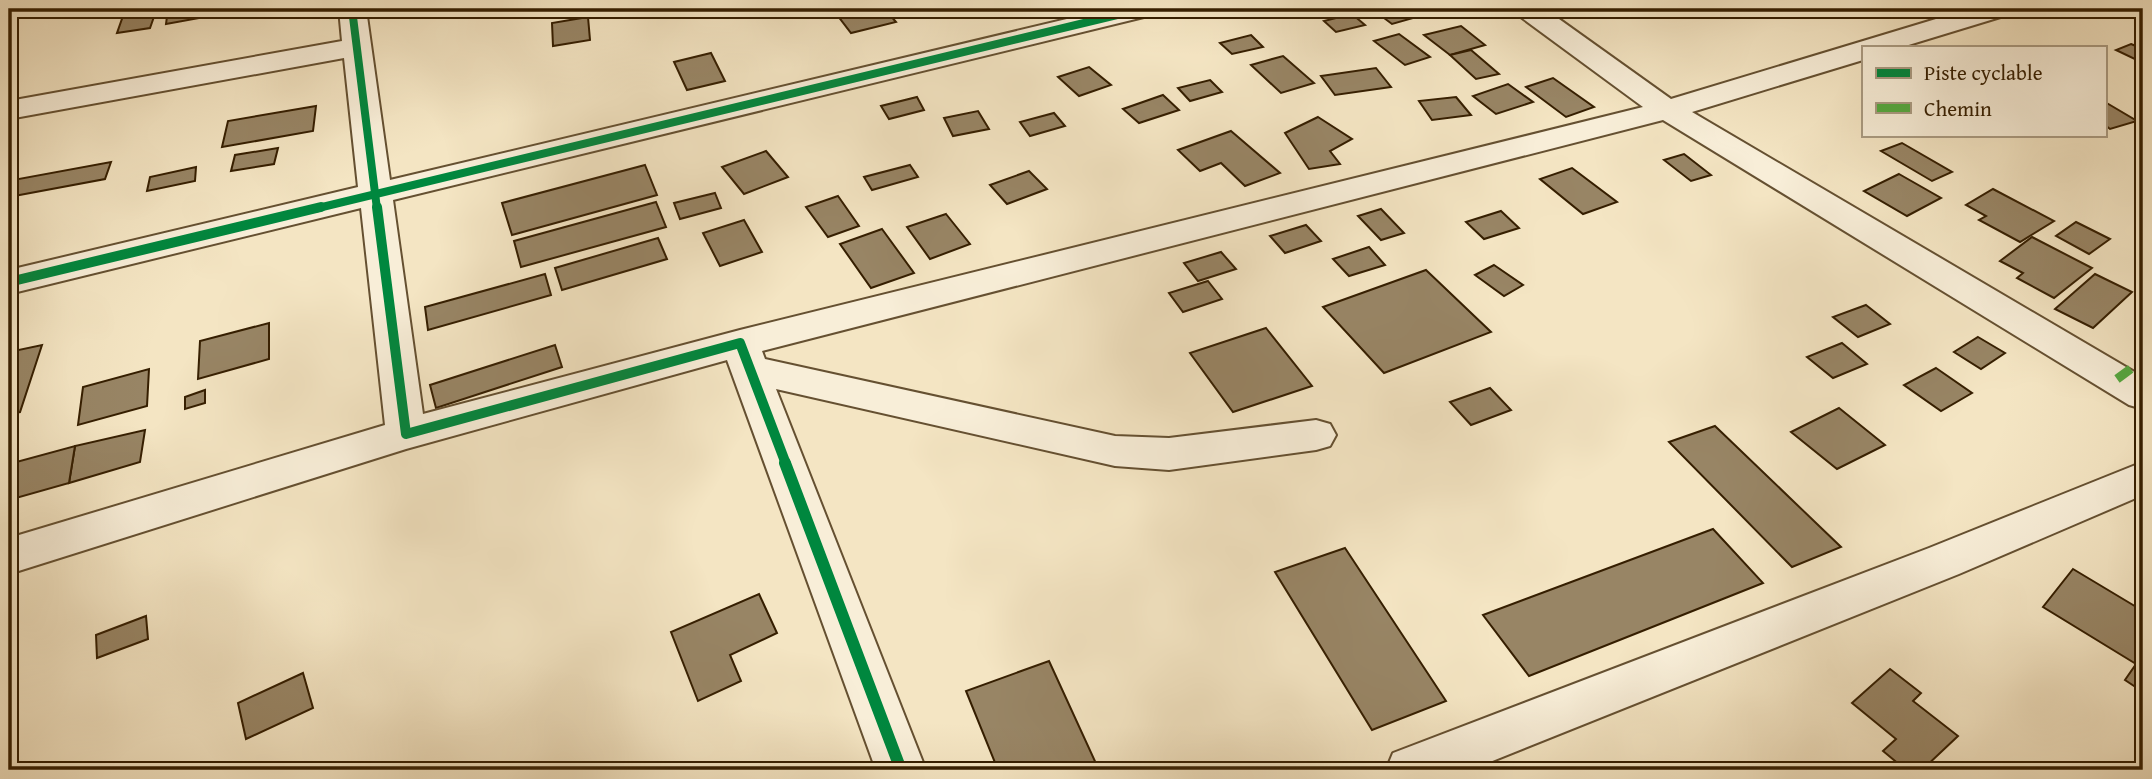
<svg xmlns="http://www.w3.org/2000/svg" width="2152" height="779" font-family="'Gentium Book Plus',serif">
<style>
.building{fill:#988565;stroke:#351e00;stroke-width:2}
.lines{fill:none;stroke-linecap:round;stroke-linejoin:round}
.minor-casing{stroke:#655031;stroke-width:4}
.minor{fill:#f8eed8;fill-rule:evenodd}
.quiet{stroke:#54aa40;stroke-width:9;stroke-dasharray:17 9;stroke-linecap:butt}
.cycleway-far2-casing{stroke:#f8eed8;stroke-width:11}
.cycleway-far1-casing{stroke:#f8eed8;stroke-width:14}
.cycleway-casing{stroke:#f8eed8;stroke-width:17}
.cycleway-far2{stroke:#00873e;stroke-width:8}
.cycleway-far1{stroke:#00873e;stroke-width:10}
.cycleway{stroke:#00873e;stroke-width:12}
</style>
<rect width="100%" height="100%" fill="#f4e5c3"/>
<filter id="stains"><feTurbulence type="fractalNoise" baseFrequency=".00286" numOctaves="4"/><feColorMatrix values="0 0 0 0 .2 0 0 0 0 .09 0 0 0 0 .02 0 0 0 .5 -.17"/></filter>
<radialGradient id="worn" r=".72"><stop offset=".6" stop-color="#630" stop-opacity="0"/><stop offset="1" stop-color="#630" stop-opacity=".3"/></radialGradient>
<g class="building">
<polygon points="168,9 206,9 205,17 166,24"/>
<polygon points="866,9 885,9 896,22 851,33 838,16"/>
<polygon points="1372,9 1425,9 1431,13 1392,24"/>
<polygon points="2118,9 2143,9 2143,19"/>
<polygon points="156,11 150,28 117,33 123,16"/>
<polygon points="1352,14 1365,25 1336,32 1324,21"/>
<polygon points="588,17 590,40 553,46 552,23"/>
<polygon points="1461,26 1485,45 1450,55 1424,35"/>
<polygon points="1399,34 1430,57 1405,65 1374,41"/>
<polygon points="1251,35 1263,47 1232,54 1220,43"/>
<polygon points="2131,44 2143,49 2143,63 2116,50"/>
<polygon points="1471,50 1499,74 1476,79 1450,55"/>
<polygon points="711,53 725,81 687,90 674,62"/>
<polygon points="1283,56 1314,83 1281,93 1251,65"/>
<polygon points="1089,67 1111,85 1079,96 1058,77"/>
<polygon points="1376,68 1391,87 1335,95 1321,76"/>
<polygon points="1553,78 1594,107 1566,117 1526,87"/>
<polygon points="1210,80 1222,92 1190,101 1178,88"/>
<polygon points="1508,84 1533,102 1496,114 1473,96"/>
<polygon points="1163,95 1179,110 1139,123 1123,109"/>
<polygon points="917,97 924,110 889,119 881,106"/>
<polygon points="1456,97 1471,115 1432,120 1419,101"/>
<polygon points="2105,102 2137,121 2110,129 2105,125"/>
<polygon points="316,106 313,131 222,147 228,121"/>
<polygon points="978,111 989,129 953,136 944,118"/>
<polygon points="1054,113 1065,126 1030,136 1020,122"/>
<polygon points="1318,117 1352,139 1330,151 1340,164 1309,169 1285,133"/>
<polygon points="1231,131 1280,173 1245,186 1221,163 1200,171 1178,150"/>
<polygon points="1902,143 1952,172 1932,181 1881,151"/>
<polygon points="278,148 274,164 231,171 235,155"/>
<polygon points="766,151 788,177 744,194 722,167"/>
<polygon points="1684,154 1711,175 1691,181 1664,160"/>
<polygon points="111,162 105,179 9,197 13,180"/>
<polygon points="645,165 657,195 512,235 502,203"/>
<polygon points="910,165 918,177 872,190 864,177"/>
<polygon points="196,167 195,181 147,191 150,177"/>
<polygon points="1572,168 1617,202 1583,214 1540,179"/>
<polygon points="1029,171 1047,189 1007,204 990,185"/>
<polygon points="1899,174 1941,198 1907,216 1864,191"/>
<polygon points="1993,189 2054,221 2020,242 1979,220 1986,216 1966,205"/>
<polygon points="715,193 721,208 680,219 674,203"/>
<polygon points="838,196 859,226 828,237 806,207"/>
<polygon points="656,202 666,227 521,267 514,241"/>
<polygon points="1381,209 1404,233 1381,240 1358,216"/>
<polygon points="1501,211 1519,228 1484,239 1466,222"/>
<polygon points="946,214 970,244 930,259 907,227"/>
<polygon points="744,220 762,252 720,266 703,233"/>
<polygon points="2076,222 2110,239 2089,254 2056,236"/>
<polygon points="1306,225 1321,241 1285,253 1270,236"/>
<polygon points="882,229 914,273 871,288 840,244"/>
<polygon points="2032,237 2092,268 2054,298 2017,278 2023,273 2000,261"/>
<polygon points="658,238 667,259 562,290 555,268"/>
<polygon points="1369,247 1385,265 1349,276 1333,259"/>
<polygon points="1221,252 1236,269 1198,281 1184,263"/>
<polygon points="1494,265 1523,285 1504,296 1475,275"/>
<polygon points="1426,270 1491,332 1384,373 1323,307"/>
<polygon points="545,274 551,295 428,330 425,307"/>
<polygon points="2095,274 2132,292 2093,328 2055,309"/>
<polygon points="1208,281 1222,299 1183,312 1169,293"/>
<polygon points="1866,305 1890,324 1858,337 1833,317"/>
<polygon points="269,323 269,359 198,379 200,341"/>
<polygon points="1266,328 1312,386 1233,412 1190,353"/>
<polygon points="1978,337 2005,353 1981,369 1954,352"/>
<polygon points="1842,343 1867,364 1833,378 1807,357"/>
<polygon points="42,345 20,412 9,414 9,352"/>
<polygon points="555,345 562,367 436,408 430,385"/>
<polygon points="1936,368 1972,393 1941,411 1904,385"/>
<polygon points="149,369 147,406 78,425 83,387"/>
<polygon points="1490,388 1511,410 1471,425 1450,402"/>
<polygon points="205,390 205,403 185,409 185,397"/>
<polygon points="1839,408 1885,445 1837,469 1791,432"/>
<polygon points="1715,426 1841,547 1792,567 1669,442"/>
<polygon points="145,430 140,462 69,483 75,446"/>
<polygon points="75,446 69,483 9,500 9,464"/>
<polygon points="1713,529 1763,583 1529,676 1483,615"/>
<polygon points="1345,548 1446,701 1372,730 1275,572"/>
<polygon points="2073,569 2143,611 2143,692 2125,680 2136,664 2043,607"/>
<polygon points="759,594 777,633 730,655 741,681 698,701 671,632"/>
<polygon points="146,616 148,639 97,658 96,635"/>
<polygon points="1049,661 1099,770 998,770 966,691"/>
<polygon points="1890,669 1921,693 1913,701 1958,736 1922,770 1906,770 1883,751 1896,739 1852,703"/>
<polygon points="303,673 313,708 246,739 238,703"/>
</g>
<g class="lines">
<g class="minor-casing">
<g id="minor">
<polygon points="339,9 366,9 390,180 1109,9 1156,9 1152,15 393,200 423,414 740,330 1643,107 1518,15 1515,9 1545,9 1671,99 1969,9 2010,9 2007,15 1902,47 1863,47 1863,60 1692,112 2143,377 2143,409 2129,405 1663,120 762,351 765,359 1115,436 1169,438 1316,420 1330,424 1336,435 1330,446 1316,450 1169,470 1115,466 776,389 926,770 876,770 727,360 406,449 9,574 9,538 385,425 361,208 9,294 9,270 358,187 344,58 9,119 9,101 342,41"/>
<polygon points="2143,462 2143,495 1959,574 1470,770 1386,770 1393,753 1929,548"/>
</g>
</g>
<use href="#minor" class="minor"/>
<polyline class="quiet" points="2117,379 2143,360"/>
<g class="cycleway-far2-casing">
<g id="cycleway-far2">
<polyline points="352,9 377,209"/>
<polyline points="314,209 1142,9"/>
</g>
</g>
<g class="cycleway-far1-casing">
<g id="cycleway-far1">
<polyline points="377,207 406,434 740,343 786,464"/>
<polyline points="9,282 321,207"/>
</g>
</g>
<g class="cycleway-casing">
<polyline id="cycleway" points="785,463 901,770"/>
</g>
<use href="#cycleway-far2" class="cycleway-far2"/>
<use href="#cycleway-far1" class="cycleway-far1"/>
<use href="#cycleway" class="cycleway"/>
</g>
<rect width="2152" height="779" fill="none" stroke="#f4e5c3" stroke-width="35"/>
<rect x="10" y="10" width="2131" height="758" fill="none" stroke="#351e00" stroke-width="3.5"/>
<rect x="18" y="18" width="2117" height="744" fill="none" stroke="#351e00" stroke-width="2"/>
<rect x="1862" y="46" width="245" height="91" fill="#f8eed8" stroke="#aa9b82" stroke-width="2"/>
<rect x="1876" y="68" width="35" height="10" fill="#00873e" stroke="#aa9b82" stroke-width="2"/>
<text x="1924" y="80" font-size="21" fill="#351e00">Piste cyclable</text>
<rect x="1876" y="103" width="35" height="10" fill="#54aa40" stroke="#aa9b82" stroke-width="2"/>
<text x="1924" y="116" font-size="21" fill="#351e00">Chemin</text>
<rect width="100%" height="100%" filter="url(#stains)"/>
<rect width="100%" height="100%" fill="url(#worn)"/>
</svg>
